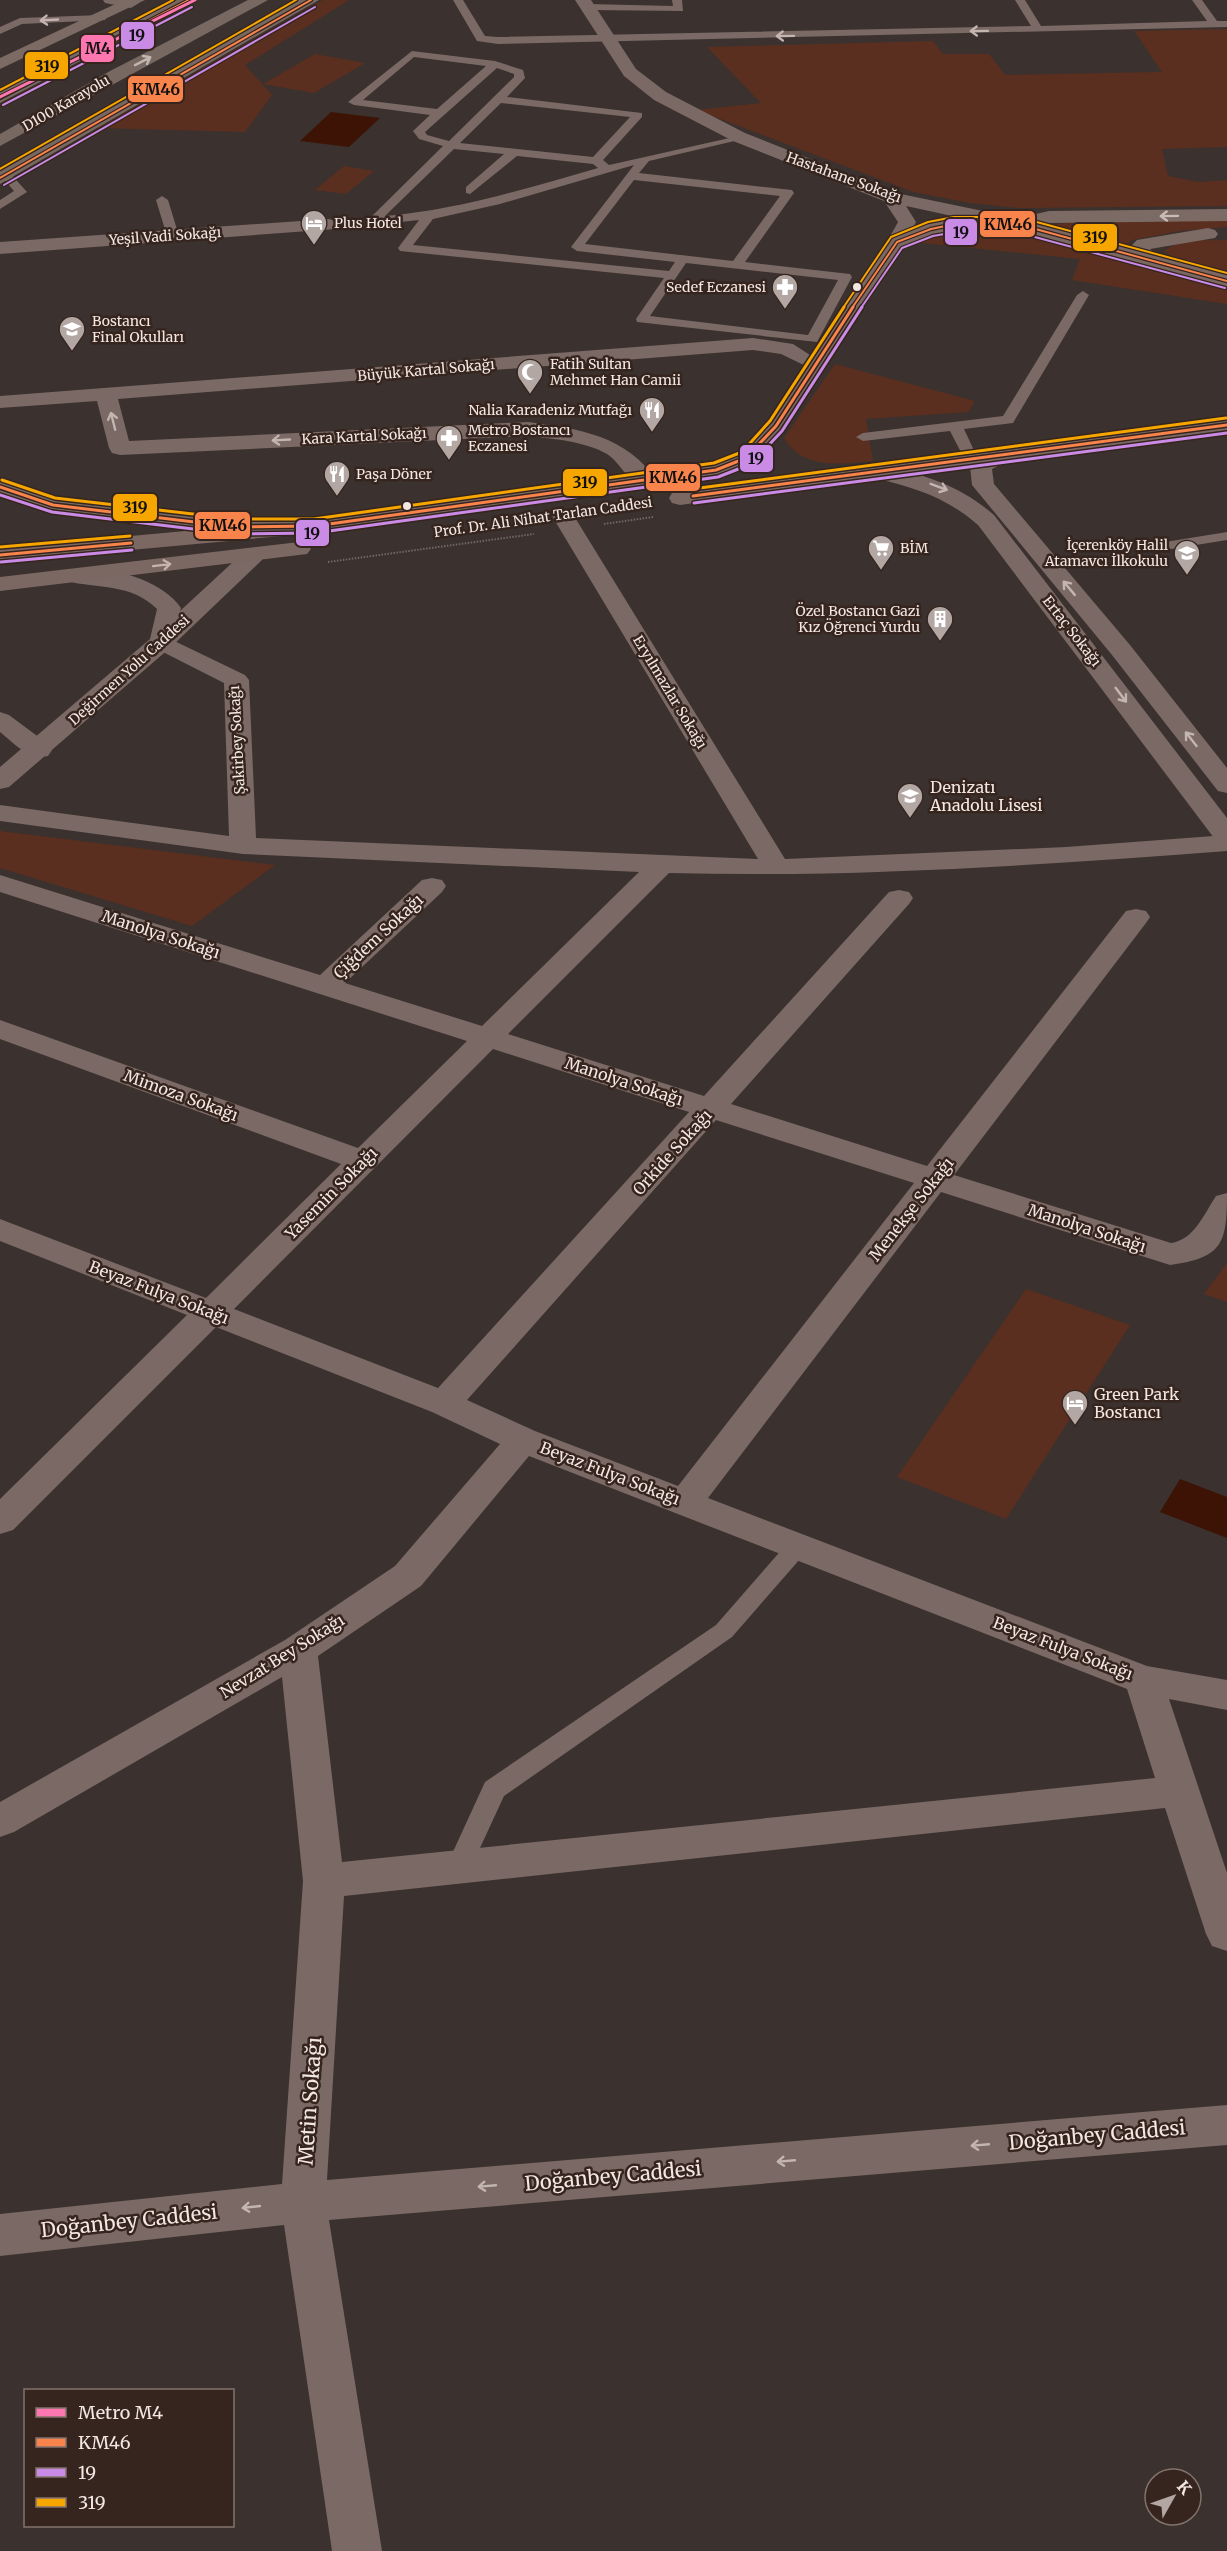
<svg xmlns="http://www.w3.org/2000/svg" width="1227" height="2551" font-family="Merriweather,serif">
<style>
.green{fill:#5b2f1f}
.water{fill:#3d1305}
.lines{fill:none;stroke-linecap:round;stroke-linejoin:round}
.path{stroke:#736763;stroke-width:2;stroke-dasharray:1.5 1.5;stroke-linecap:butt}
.service{fill:#7a6964;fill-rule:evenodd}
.minor{fill:#7a6964;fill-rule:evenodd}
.tertiary{fill:#7a6964;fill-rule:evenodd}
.secondary{fill:#7c6b65;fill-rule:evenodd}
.primary{fill:#7c6862;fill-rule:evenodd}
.trunk{fill:#786862;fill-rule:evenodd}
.bus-1-far1-casing{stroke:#36251e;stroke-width:4.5}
.bus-1-casing{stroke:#36251e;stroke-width:6}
.bus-2-far1-casing{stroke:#36251e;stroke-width:4.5}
.bus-2-casing{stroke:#36251e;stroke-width:6}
.bus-3-far1-casing{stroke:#36251e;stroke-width:4.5}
.bus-3-casing{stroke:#36251e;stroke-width:6}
.bus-1-far1{stroke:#f8844c;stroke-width:2}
.bus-1{stroke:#f8844c;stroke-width:3}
.bus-2-far1{stroke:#ca8be6;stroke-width:2}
.bus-2{stroke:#ca8be6;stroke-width:3}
.bus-3-far1{stroke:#f7a600;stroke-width:2}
.bus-3{stroke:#f7a600;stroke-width:3}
.metro-1-casing{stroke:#36251e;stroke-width:5}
.metro-1{stroke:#fd76b0;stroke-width:3}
.oneway{stroke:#c3b5b0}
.oneway2{stroke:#c2b4af}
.oneway3{stroke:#c9bcb6}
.oneway4{stroke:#c3b4af}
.bus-dot{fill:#f3e7e2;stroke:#36251e;stroke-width:2}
.labels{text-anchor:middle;stroke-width:5;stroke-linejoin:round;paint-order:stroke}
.far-street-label{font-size:14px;fill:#f3e7e2;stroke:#36251e}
.far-poi-label{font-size:14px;fill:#f3e7e2;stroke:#36251e;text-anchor:start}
.poi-label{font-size:16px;fill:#f3e7e2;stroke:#36251e;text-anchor:start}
.street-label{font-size:16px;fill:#f3e7e2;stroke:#36251e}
.near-street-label{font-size:20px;fill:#f3e7e2;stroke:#36251e}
.line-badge{stroke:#36251e;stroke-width:2}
.pale-badge-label{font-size:16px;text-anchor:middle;font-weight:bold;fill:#111}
</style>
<rect width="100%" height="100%" fill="#3b312e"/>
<g class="green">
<polygon points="323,0 349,0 245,65 272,95 245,132 98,128"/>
<polygon points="1227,29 1227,147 1162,149 1168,176 1198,182 1227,180 1227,206 1019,208 970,203 913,192 697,110 761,103 707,47 933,41 943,54 989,54 1005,75 1162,72 1134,31"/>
<polygon points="315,54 365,63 314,93 263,84"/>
<polygon points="344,166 374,171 346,194 315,190"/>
<polygon points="1227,220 1227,227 1180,231 1132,240 1126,245 1130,249 1050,225 1065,223"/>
<polygon points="953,229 1043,239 1227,287 1227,304 1072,280 1080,259 913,242 930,234"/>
<path d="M1227,240V275L1178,261L1164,251C1181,237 1207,241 1227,240Z"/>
<path d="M835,364L975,401L968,412L866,419L873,461C841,464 803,470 784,438Z"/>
<polygon points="0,831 275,865 192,926 0,868"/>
<polygon points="1227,1263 1227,1302 1204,1294"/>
<polygon points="1026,1289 1130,1325 1006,1519 897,1477"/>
</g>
<g class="water">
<polygon points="331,112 380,118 349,147 300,141"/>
<polygon points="1180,1479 1227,1497 1227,1538 1160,1512"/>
</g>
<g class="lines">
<g class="path">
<polyline points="604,524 653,517"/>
<polyline points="328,562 534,534"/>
</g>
<g class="service">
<polygon points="453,0 463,0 485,36 498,37 1031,26 1015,0 1025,0 1041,26 1207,21 1192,0 1202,0 1217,21 1227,21 1227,27 498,44 477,41"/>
<polygon points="672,0 682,0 683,11 588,10 583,7 588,4 673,6"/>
<polygon points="101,15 106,18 105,20 22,24 0,34 0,27 20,18"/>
<path d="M412,51L495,61L523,70L525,78L507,97L642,113V117L603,160L609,165L743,135V139L649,161L639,173L792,190L794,193L745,262L850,274L852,277L817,342L637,322L636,319L664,278L400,251L398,248L419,220L373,225L367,221L443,146L419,139L413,131L430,115L354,105L348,102ZM414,57L486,66L437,109L363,100ZM497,68L514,74V77L449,141L427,135L425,132ZM501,103L630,117L593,157L460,143ZM454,149L504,154L466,187V193L470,194L517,156L593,164L598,168C528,188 458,210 385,216ZM634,165L571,247L577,251L675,262L669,271L413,245L433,219L500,204ZM634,180L780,196L733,261L585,244ZM686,263L838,280L808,335L650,316Z"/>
<polygon points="6,171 10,173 27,192 0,209 0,200 14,191 0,175"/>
<polygon points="162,196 168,200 179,236 177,239 167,236 156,200"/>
<polygon points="1083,291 1089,295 1013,423 964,429 978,459 976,462 966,462 950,431 863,441 856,437 863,433 1003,416 1077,295"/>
<polygon points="1227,532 1227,540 1159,551 1152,547 1159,543"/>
<polygon points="799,1537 807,1539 811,1545 807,1551 732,1637 504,1796 468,1874 459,1878 450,1874 446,1867 485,1782 716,1625 791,1539"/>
</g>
<g class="minor">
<polygon points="329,219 336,221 339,225 336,229 0,254 0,242"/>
<path d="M753,338L793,344L824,364L821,368L814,370L781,354L753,350L118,399L129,441L528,422C580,429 626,435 658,482L655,487C631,493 624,465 607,454C584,441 554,439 528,436L120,455L112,453L109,448L97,401L0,408V396Z"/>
<path d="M563,509L571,511L574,516L785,859L1066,847L1227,835V851C1041,865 855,878 669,873L508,1034L704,1096L889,892L899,890L909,892L913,898L909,904L731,1104L927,1166L1126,911L1136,909L1146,911L1150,917L1146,923L954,1175L1171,1243C1194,1240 1204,1214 1216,1196L1227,1193C1227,1243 1223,1258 1170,1265L941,1192L708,1498L1147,1666L1227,1680V1710L1169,1699L1227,1873V1951L1212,1946L1206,1934L1165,1808L344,1896L327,2180L1227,2105V2145L329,2220L382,2551H332L284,2225L0,2256V2214L282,2184L303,1881L282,1677L14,1832L0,1837V1802L285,1640L395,1566L500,1444L432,1412L216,1327L13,1530L0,1534V1499L187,1315L0,1241V1219L206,1298L341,1164L0,1039V1020L358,1148L467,1041L0,892V875L320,975L422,880L432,878L442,880L446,886L442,892L345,983L482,1026L639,872L243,854L0,821V805L229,836L224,683L153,647L150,642L153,637L162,635L245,675L249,680L256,838L758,859L552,516L555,511ZM493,1049L689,1112L438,1388L234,1309ZM716,1120L914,1183L678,1486L535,1431L467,1400ZM529,1456L1127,1689L1155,1778L342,1862L318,1656L421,1586Z"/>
<path d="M0,712L9,715L48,744L52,750L48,756C28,760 15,744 0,732Z"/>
</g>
<g class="tertiary">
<polygon points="103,0 137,0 139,3 131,8 105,3"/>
<polygon points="575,0 591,0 636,69 666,92 745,133 896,193 1017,218 1027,224 1017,230 906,206 916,222 904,246 890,246 887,242 898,222 884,201 733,141 654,100 624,76"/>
<polygon points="1004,447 1012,449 1015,454 1012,459 992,469 994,484 1130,645 1227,768 1227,793 1218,791 1112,655 972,485 970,466 973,461"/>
<path d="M883,466C926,475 961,486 994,515L1227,818V844L1217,842L978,525C946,497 915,488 875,478L872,473L875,468Z"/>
<path d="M254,548L262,550L266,555L262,560L171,647L9,787L0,789V767L150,639L157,609C131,583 98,589 66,581L62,576L66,571C100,562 161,578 181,608L180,611L246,550Z"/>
</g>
<g class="secondary">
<polygon points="124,0 145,0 0,69 0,58"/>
<polygon points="1227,209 1227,221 1049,223 1017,230 1007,224 1010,220 1049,211"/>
<polygon points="1208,228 1215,230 1218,234 1215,238 1150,249 1162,260 1159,264 1145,264 1128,249 1137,240"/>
</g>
<g class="primary">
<polygon points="955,218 1017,218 1227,275 1227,287 1016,230 955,230 936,234 904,246 824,364 784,431 754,463 724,475 664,486 315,533 0,562 0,548 315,519 711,464 738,453 767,422 804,364 890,238 924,225"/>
<polygon points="1227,418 1227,432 680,505 672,503 669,498 672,493 680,491"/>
<polygon points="299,542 307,544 311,549 307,554 0,591 0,577"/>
</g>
<g class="trunk">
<polygon points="177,0 197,0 0,103 0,91"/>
<polygon points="248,0 268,0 0,146 0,134 110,71"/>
<polygon points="299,0 319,0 0,184 0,170"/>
<path d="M0,480L57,499L139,510L236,520L315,519L323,521L327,526L323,531L315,533C210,534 100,529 0,494Z"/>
</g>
<g class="bus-1-far1-casing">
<g id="bus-1-far1">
<polyline points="0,98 189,0"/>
<polyline points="0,178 311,0"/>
<polyline points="852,308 897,242 931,229 955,224 1017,224 1227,281"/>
</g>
</g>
<g class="bus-1-casing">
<g id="bus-1">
<polyline points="0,487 53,505 236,527 315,526 716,470 746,458 776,426 853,307"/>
<polyline points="693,496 1227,425"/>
<polyline points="0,555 131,543"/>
</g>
</g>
<g class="bus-2-far1-casing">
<g id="bus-2-far1">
<polyline points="3,105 192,7"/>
<polyline points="4,185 315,7"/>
<polyline points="861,308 902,248 933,236 956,232 1016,232 1225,288"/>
</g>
</g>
<g class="bus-2-casing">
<g id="bus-2">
<polyline points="0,495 52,512 235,534 315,533 718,477 751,464 782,431 862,307"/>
<polyline points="694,503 1227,433"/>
<polyline points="1,562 132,550"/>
</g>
</g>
<g class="bus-3-far1-casing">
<g id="bus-3-far1">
<polyline points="0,90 173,0"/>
<polyline points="0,169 296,0"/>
<polyline points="843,308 891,237 928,222 954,217 1018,217 1227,273"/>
</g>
</g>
<g class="bus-3-casing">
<g id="bus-3">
<polyline points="2,480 55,498 236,519 314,519 714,463 742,452 770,421 844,307"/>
<polyline points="692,489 1226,418"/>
<polyline points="0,547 130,536"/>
</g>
</g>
<use href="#bus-1-far1" class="bus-1-far1"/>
<use href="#bus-1" class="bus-1"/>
<use href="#bus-2-far1" class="bus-2-far1"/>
<use href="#bus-2" class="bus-2"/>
<use href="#bus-3-far1" class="bus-3-far1"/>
<use href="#bus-3" class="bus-3"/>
<g class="metro-1-casing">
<polyline id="metro-1" points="0,97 195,0"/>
</g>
<use href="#metro-1" class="metro-1"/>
</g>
<defs><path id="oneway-shaft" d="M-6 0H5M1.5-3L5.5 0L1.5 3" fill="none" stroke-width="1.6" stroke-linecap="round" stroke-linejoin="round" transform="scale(1.5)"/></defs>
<g class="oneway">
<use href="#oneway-shaft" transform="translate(49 20) rotate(177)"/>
<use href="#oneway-shaft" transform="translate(979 31) rotate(179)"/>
<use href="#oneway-shaft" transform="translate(785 36) rotate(179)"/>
<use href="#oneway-shaft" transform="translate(113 421) rotate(-104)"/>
<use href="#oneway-shaft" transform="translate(281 440) rotate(177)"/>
<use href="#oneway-shaft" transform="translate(939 487) rotate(21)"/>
<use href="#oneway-shaft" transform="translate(1069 588) rotate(-130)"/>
<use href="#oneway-shaft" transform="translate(1121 695) rotate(53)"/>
<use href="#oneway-shaft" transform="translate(1191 739) rotate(-128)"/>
<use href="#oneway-shaft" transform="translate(980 2145) rotate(175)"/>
<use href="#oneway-shaft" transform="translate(786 2161) rotate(175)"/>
<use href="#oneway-shaft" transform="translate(487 2186) rotate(175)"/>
<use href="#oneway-shaft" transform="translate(251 2207) rotate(174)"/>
</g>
<use class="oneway2" href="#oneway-shaft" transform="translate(143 61) rotate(-27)"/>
<use class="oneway3" href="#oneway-shaft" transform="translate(1169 216) rotate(179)"/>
<use class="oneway4" href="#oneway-shaft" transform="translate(162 565) rotate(-7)"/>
<defs>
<g id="hotel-pin" transform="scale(1.35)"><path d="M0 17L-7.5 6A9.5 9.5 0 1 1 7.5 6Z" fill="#b3a7a3" stroke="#36251e"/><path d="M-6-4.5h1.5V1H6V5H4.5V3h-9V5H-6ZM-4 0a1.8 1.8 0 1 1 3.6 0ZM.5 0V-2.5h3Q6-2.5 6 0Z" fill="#fff"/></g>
<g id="pharmacy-pin" transform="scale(1.35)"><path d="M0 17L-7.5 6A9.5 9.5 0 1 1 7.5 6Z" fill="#b3a7a3" stroke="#36251e"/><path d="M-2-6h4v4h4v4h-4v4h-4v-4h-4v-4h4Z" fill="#fff"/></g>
<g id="school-pin" transform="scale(1.35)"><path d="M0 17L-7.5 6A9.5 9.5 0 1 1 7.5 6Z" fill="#b3a7a3" stroke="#36251e"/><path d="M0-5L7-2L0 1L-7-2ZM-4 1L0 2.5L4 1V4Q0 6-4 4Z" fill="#fff"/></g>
<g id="mosque-pin" transform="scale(1.35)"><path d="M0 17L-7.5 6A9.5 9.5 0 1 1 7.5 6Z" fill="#b3a7a3" stroke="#36251e"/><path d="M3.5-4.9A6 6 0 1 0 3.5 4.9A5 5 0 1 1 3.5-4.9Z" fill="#fff"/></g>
<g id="restaurant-pin" transform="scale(1.35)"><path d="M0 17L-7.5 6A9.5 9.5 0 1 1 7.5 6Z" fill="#b3a7a3" stroke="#36251e"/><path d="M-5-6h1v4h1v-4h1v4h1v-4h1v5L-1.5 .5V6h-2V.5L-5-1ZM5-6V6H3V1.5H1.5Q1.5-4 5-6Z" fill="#fff"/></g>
<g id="supermarket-pin" transform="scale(1.35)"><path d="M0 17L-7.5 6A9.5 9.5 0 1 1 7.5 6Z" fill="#b3a7a3" stroke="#36251e"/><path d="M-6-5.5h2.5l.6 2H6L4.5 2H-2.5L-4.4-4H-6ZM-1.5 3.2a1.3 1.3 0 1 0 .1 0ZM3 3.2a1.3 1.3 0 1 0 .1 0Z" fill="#fff"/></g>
<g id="building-pin" transform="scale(1.35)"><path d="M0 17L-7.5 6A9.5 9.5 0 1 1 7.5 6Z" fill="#b3a7a3" stroke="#36251e"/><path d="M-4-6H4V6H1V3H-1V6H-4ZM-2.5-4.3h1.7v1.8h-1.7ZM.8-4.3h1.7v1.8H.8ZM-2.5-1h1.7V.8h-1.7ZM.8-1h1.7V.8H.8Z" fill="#fff"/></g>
</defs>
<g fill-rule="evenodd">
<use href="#hotel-pin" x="314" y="223"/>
<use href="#pharmacy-pin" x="785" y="287"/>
<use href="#school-pin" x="72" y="329"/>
<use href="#mosque-pin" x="530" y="372"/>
<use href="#restaurant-pin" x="652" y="410"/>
<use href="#pharmacy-pin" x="449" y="438"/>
<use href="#restaurant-pin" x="337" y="474"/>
<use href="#supermarket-pin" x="881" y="548"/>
<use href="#school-pin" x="1187" y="553"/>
<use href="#building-pin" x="940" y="619"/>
<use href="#school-pin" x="910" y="796"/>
<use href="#hotel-pin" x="1075" y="1403"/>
</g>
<g class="bus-dot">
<circle cx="857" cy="287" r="5"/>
<circle cx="407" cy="506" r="5"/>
</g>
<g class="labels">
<g class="far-street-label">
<text transform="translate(66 103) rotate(-30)" y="5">D100 Karayolu</text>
<text transform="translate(844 177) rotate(20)" y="5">Hastahane Sokağı</text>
<text transform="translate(165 236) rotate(-4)" y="5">Yeşil Vadi Sokağı</text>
<text transform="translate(426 370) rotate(-5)" y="5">Büyük Kartal Sokağı</text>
<text transform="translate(364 436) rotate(-3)" y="5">Kara Kartal Sokağı</text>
<text transform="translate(543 517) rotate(-8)" y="5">Prof. Dr. Ali Nihat Tarlan Caddesi</text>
<text transform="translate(1072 631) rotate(52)" y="5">Ertaç Sokağı</text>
<text transform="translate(129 670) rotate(-42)" y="5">Değirmen Yolu Caddesi</text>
<text transform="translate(670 692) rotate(59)" y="5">Eryılmazlar Sokağı</text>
<text transform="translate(237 740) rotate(-93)" y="5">Şakirbey Sokağı</text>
</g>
<g class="far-poi-label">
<text x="334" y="228">Plus Hotel</text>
<text x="766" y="292" text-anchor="end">Sedef Eczanesi</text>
<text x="92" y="326">Bostancı<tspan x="92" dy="16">Final Okulları</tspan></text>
<text x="550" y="369">Fatih Sultan<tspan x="550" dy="16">Mehmet Han Camii</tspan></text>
<text x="632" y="415" text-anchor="end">Nalia Karadeniz Mutfağı</text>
<text x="468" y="435">Metro Bostancı<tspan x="468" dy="16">Eczanesi</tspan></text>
<text x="356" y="479">Paşa Döner</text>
<text x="1168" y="550" text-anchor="end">İçerenköy Halil<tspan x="1168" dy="16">Atamavcı İlkokulu</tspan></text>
<text x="900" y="553">BİM</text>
<text x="920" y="616" text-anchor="end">Özel Bostancı Gazi<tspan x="920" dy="16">Kız Öğrenci Yurdu</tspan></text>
</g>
<g class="poi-label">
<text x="930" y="793">Denizatı<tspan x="930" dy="18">Anadolu Lisesi</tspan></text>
<text x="1094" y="1400">Green Park<tspan x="1094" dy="18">Bostancı</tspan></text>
</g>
<g class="street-label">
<text transform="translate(161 934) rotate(18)" y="6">Manolya Sokağı</text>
<text transform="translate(378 936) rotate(-43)" y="6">Çiğdem Sokağı</text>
<text transform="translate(624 1081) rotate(18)" y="6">Manolya Sokağı</text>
<text transform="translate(181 1095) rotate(20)" y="6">Mimoza Sokağı</text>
<text transform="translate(672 1152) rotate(-48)" y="6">Orkide Sokağı</text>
<text transform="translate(331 1193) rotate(-45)" y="6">Yasemin Sokağı</text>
<text transform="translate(911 1209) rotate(-52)" y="6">Menekşe Sokağı</text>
<text transform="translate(1087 1228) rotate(18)" y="6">Manolya Sokağı</text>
<text transform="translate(159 1292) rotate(21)" y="6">Beyaz Fulya Sokağı</text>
<text transform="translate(610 1473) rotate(21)" y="6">Beyaz Fulya Sokağı</text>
<text transform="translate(1063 1648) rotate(21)" y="6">Beyaz Fulya Sokağı</text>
<text transform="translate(282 1656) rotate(-32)" y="6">Nevzat Bey Sokağı</text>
</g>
<g class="near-street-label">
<text transform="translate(310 2101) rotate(-86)" y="7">Metin Sokağı</text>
<text transform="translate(1097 2135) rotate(-5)" y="7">Doğanbey Caddesi</text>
<text transform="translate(613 2176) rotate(-5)" y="7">Doğanbey Caddesi</text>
<text transform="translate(129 2221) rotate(-6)" y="7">Doğanbey Caddesi</text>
</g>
</g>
<g class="line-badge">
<rect x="120" y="21" width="35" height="29" rx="6" fill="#ca8be6"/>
<rect x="80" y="34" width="35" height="29" rx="6" fill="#fd76b0"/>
<rect x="24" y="51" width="45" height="29" rx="6" fill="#f7a600"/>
<rect x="127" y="75" width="57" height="28" rx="6" fill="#f8844c"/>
<rect x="979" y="210" width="57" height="28" rx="6" fill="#f8844c"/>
<rect x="944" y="218" width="34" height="28" rx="6" fill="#ca8be6"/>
<rect x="1072" y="223" width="46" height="29" rx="6" fill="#f7a600"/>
<rect x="739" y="444" width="35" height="29" rx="6" fill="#ca8be6"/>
<rect x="645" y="463" width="56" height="29" rx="6" fill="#f8844c"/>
<rect x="562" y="468" width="46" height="29" rx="6" fill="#f7a600"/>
<rect x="112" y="493" width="46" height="29" rx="6" fill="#f7a600"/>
<rect x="194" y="511" width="57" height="29" rx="6" fill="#f8844c"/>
<rect x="295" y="519" width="35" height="28" rx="6" fill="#ca8be6"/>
</g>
<g class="pale-badge-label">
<text x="137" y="41">19</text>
<text x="98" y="54">M4</text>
<text x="47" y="72">319</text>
<text x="156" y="95">KM46</text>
<text x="1008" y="230">KM46</text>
<text x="961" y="238">19</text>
<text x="1095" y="243">319</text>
<text x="756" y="464">19</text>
<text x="673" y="483">KM46</text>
<text x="585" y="488">319</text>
<text x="135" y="513">319</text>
<text x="223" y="531">KM46</text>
<text x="312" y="539">19</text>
</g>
<rect x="24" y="2389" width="210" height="138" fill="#36251e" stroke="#82736c" stroke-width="1.5"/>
<rect x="36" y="2408" width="30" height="9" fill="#fd76b0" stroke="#82736c" stroke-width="1.5"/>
<text x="78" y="2419" font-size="18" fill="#f3e7e2">Metro M4</text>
<rect x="36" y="2438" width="30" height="9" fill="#f8844c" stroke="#82736c" stroke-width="1.5"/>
<text x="78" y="2449" font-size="18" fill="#f3e7e2">KM46</text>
<rect x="36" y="2468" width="30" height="9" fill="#ca8be6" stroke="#82736c" stroke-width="1.5"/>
<text x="78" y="2479" font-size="18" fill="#f3e7e2">19</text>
<rect x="36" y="2498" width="30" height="9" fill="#f7a600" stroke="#82736c" stroke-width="1.5"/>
<text x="78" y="2509" font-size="18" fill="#f3e7e2">319</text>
<g transform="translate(1173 2497) rotate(50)"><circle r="28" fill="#36251e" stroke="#82736c" stroke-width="1.5"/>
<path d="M0-4.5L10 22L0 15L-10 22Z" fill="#b3a7a3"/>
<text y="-9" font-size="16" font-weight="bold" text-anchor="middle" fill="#f3e7e2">K</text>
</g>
</svg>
